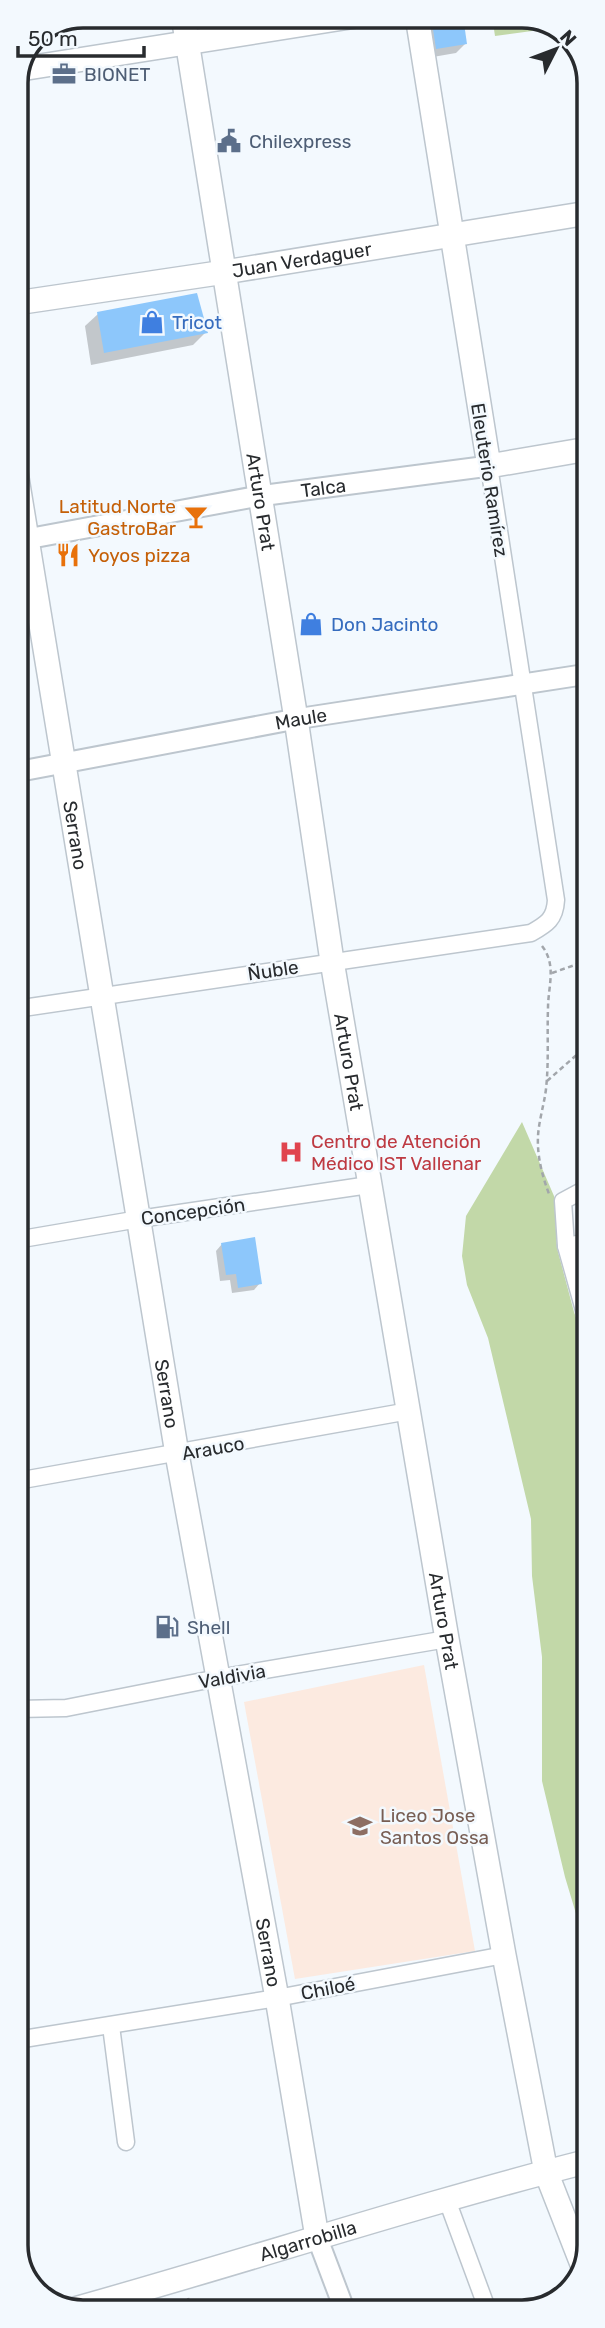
<svg xmlns="http://www.w3.org/2000/svg" width="605" height="2328" font-family="Rubik,sans-serif">
<style>
.education{fill:#fceae0}
.green{fill:#c2d8a8}
.shadow{fill:#0003}
.building{fill:#8dc7fb}
.lines{fill:none;stroke-linecap:round;stroke-linejoin:round}
.minor-casing{stroke:#bdc6ce;stroke-width:19}
.tertiary-casing{stroke:#bdc6ce;stroke-width:23}
.secondary-casing{stroke:#bdc6ce;stroke-width:26}
.path{stroke:#a2a6ab;stroke-width:2.5;stroke-dasharray:5 3.5;stroke-linecap:butt}
.minor{stroke:#fff;stroke-width:16}
.tertiary{stroke:#fff;stroke-width:19}
.secondary{stroke:#fff;stroke-width:23}
.labels{text-anchor:middle;stroke-width:5;stroke-linejoin:round;paint-order:stroke}
.service-label{font-size:19px;fill:#4e5e75;stroke:#f3f9fe;text-anchor:start}
.street-label{font-size:19px;fill:#282b2e;stroke:#f3f9fe}
.shop-label{font-size:19px;fill:#366cbe;stroke:#f3f9fe;text-anchor:start}
.food-label{font-size:19px;fill:#c56008;stroke:#f3f9fe;text-anchor:end}
.health-label{font-size:19px;fill:#be3a42;stroke:#f3f9fe;text-anchor:start}
.education-label{font-size:19px;fill:#785e54;stroke:#f3f9fe;text-anchor:start}
.rim{fill:none;stroke:#282b2e;stroke-width:3.5}
</style>
<rect width="100%" height="100%" fill="#f3f9fe"/>
<polygon class="education" points="424,1665 475,1951 295,1979 244,1702"/>
<g class="green">
<polygon points="492,16 530,16 554,28 495,36"/>
<polygon points="522,1122 554,1196 557,1248 574,1312 589,1355 589,1957 565,1877 542,1781 542,1657 532,1576 531,1519 488,1338 467,1285 462,1256 466,1216"/>
</g>
<g class="shadow">
<polygon points="432,16 465,44 456,53 427,58 423,30"/>
<polygon points="98,314 206,332 193,345 91,365 85,326"/>
<polygon points="222,1244 260,1283 254,1290 232,1293 230,1280 220,1281 216,1251"/>
</g>
<g class="building">
<polygon points="431,16 463,16 467,44 436,49"/>
<polygon points="197,293 208,333 104,353 97,312"/>
<polygon points="255,1237 262,1284 238,1288 236,1274 226,1275 221,1243"/>
</g>
<g class="lines">
<g class="minor-casing">
<g id="minor">
<path d="M16,1009L531,933C547,924 555,919 556,900L489,466"/>
<polyline points="589,1187 563,1201 566,1246 589,1328"/>
<polyline points="16,1240 139,1219 369,1185"/>
<polyline points="566,1246 589,1242"/>
<polyline points="17,1481 409,1411"/>
<polyline points="17,1709 66,1708 218,1678 447,1639"/>
<polyline points="111,2026 126,2142"/>
<polyline points="17,2040 277,1998 504,1955"/>
<polyline points="447,2200 488,2311"/>
</g>
</g>
<g class="tertiary-casing">
<g id="tertiary">
<path id="s1" d="M16,541L259,496L489,466"/>
<path id="s2" d="M16,772L296,719L588,674"/>
<polyline points="317,2237 345,2311"/>
</g>
</g>
<g class="secondary-casing">
<g id="secondary">
<path id="s3" d="M183,16L296,719L332,961L447,1639L504,1955L546,2172L582,2264"/>
<polyline points="417,16 489,466 588,449"/>
<polyline points="21,69 356,16"/>
<path id="s4" d="M16,303L225,272L588,213"/>
<path id="s5" d="M16,472L177,1454L277,1998L317,2237"/>
<path id="s6" d="M71,2310C244,2262 415,2205 589,2161"/>
</g>
</g>
<g class="path">
<path d="M542,946C557,965 548,987 548,1008C547,1035 549,1061 546,1089C544,1105 539,1120 538,1136C537,1156 542,1175 549,1194"/>
<polyline points="552,973 589,960"/>
<polyline points="547,1081 589,1044"/>
<polyline points="188,2298 192,2312"/>
</g>
<use href="#minor" class="minor"/>
<use href="#tertiary" class="tertiary"/>
<use href="#secondary" class="secondary"/>
</g>
<defs>
<g id="office-bare" transform="scale(1.89)"><path d="M-6-3h4V-5.5h4V-3h4V5H-6ZM-1-4.5V-3h2v-1.5ZM-6 0V1H6V0Z" fill="#5c6f8a" stroke="#f3f9fe" stroke-width="2.5" paint-order="stroke"/></g>
<g id="civic-bare" transform="scale(1.89)"><path d="M-.6-6.5H3V-4.5H.6V-3L4-1V1h2V6H-6V1h2V-1L-.6-3ZM-1.2 2.5V6h2.4V2.5Z" fill="#5c6f8a" stroke="#f3f9fe" stroke-width="2.5" paint-order="stroke"/></g>
<g id="shop-bare" transform="scale(1.89)"><path d="M-5-2.5h2.3a2.7 3.5 0 0 1 5.4 0H5L5.5 6h-11ZM-1.5-2.5h3a1.5 2.3 0 0 0-3 0Z" fill="#3f7fe0" stroke="#f3f9fe" stroke-width="2.5" paint-order="stroke"/></g>
<g id="bar-bare" transform="scale(1.89)"><path d="M-6-5H6L.8 .8V4.5H3.5V6h-7V4.5H-.8V.8Z" fill="#e8710a" stroke="#f3f9fe" stroke-width="2.5" paint-order="stroke"/></g>
<g id="restaurant-bare" transform="scale(1.89)"><path d="M-5-6h1v4h1v-4h1v4h1v-4h1v5L-1.5 .5V6h-2V.5L-5-1ZM5-6V6H3V1.5H1.5Q1.5-4 5-6Z" fill="#e8710a" stroke="#f3f9fe" stroke-width="2.5" paint-order="stroke"/></g>
<g id="hospital-bare" transform="scale(1.89)"><path d="M-5-5h3v3.5h4V-5h3V5h-3V1.5h-4V5h-3Z" fill="#e0444e" stroke="#f3f9fe" stroke-width="2.5" paint-order="stroke"/></g>
<g id="fuel-bare" transform="scale(1.89)"><path d="M-5.5-6h7V0h2V4h1.3V-2.5L3-4.5l.8-.8L6-3V5H2.5V1h-1V6h-7ZM-4.2-4.7v3.2H.2V-4.7Z" fill="#5c6f8a" stroke="#f3f9fe" stroke-width="2.5" paint-order="stroke"/></g>
<g id="school-bare" transform="scale(1.89)"><path d="M0-5L7-2L0 1L-7-2ZM-4 1L0 2.5L4 1V4Q0 6-4 4Z" fill="#8d6e63" stroke="#f3f9fe" stroke-width="2.5" paint-order="stroke"/></g>
</defs>
<g fill-rule="evenodd">
<use href="#office-bare" x="64" y="74"/>
<use href="#civic-bare" x="229" y="141"/>
<use href="#shop-bare" x="152" y="322"/>
<use href="#bar-bare" x="196" y="517"/>
<use href="#restaurant-bare" x="68" y="555"/>
<use href="#shop-bare" x="311" y="624"/>
<use href="#hospital-bare" x="291" y="1152"/>
<use href="#fuel-bare" x="167" y="1627"/>
<use href="#school-bare" x="360" y="1826"/>
</g>
<g class="labels">
<g class="service-label">
<text x="84" y="81">BIONET</text>
<text x="249" y="148">Chilexpress</text>
<text x="187" y="1634">Shell</text>
</g>
<g class="street-label">
<text dy="7" stroke="none"><textPath href="#s4" startOffset="289">Juan Verdaguer</textPath></text>
<text transform="translate(490 480) rotate(81)" y="7">Eleuterio Ramírez</text>
<text dy="7" stroke="none"><textPath href="#s1" startOffset="312">Talca</textPath></text>
<text dy="7" stroke="none"><textPath href="#s3" startOffset="492">Arturo Prat</textPath></text>
<text dy="7" stroke="none"><textPath href="#s2" startOffset="290">Maule</textPath></text>
<text dy="7" stroke="none"><textPath href="#s5" startOffset="368">Serrano</textPath></text>
<text transform="translate(273 970) rotate(-8)" y="7">Ñuble</text>
<text dy="7" stroke="none"><textPath href="#s3" startOffset="1059">Arturo Prat</textPath></text>
<text transform="translate(193 1211) rotate(-8)" y="7">Concepción</text>
<text dy="7" stroke="none"><textPath href="#s5" startOffset="934">Serrano</textPath></text>
<text transform="translate(213 1448) rotate(-10)" y="7">Arauco</text>
<text dy="7" stroke="none"><textPath href="#s3" startOffset="1626">Arturo Prat</textPath></text>
<text transform="translate(232 1676) rotate(-10)" y="7">Valdivia</text>
<text dy="7" stroke="none"><textPath href="#s5" startOffset="1502">Serrano</textPath></text>
<text transform="translate(328 1988) rotate(-11)" y="7">Chiloé</text>
<text dy="7" stroke="none"><textPath href="#s6" startOffset="247">Algarrobilla</textPath></text>
</g>
<g class="shop-label">
<text x="172" y="329">Tricot</text>
<text x="331" y="631">Don Jacinto</text>
</g>
<g class="food-label">
<text x="176" y="513">Latitud Norte<tspan x="176" dy="22">GastroBar</tspan></text>
<text x="88" y="562" text-anchor="start">Yoyos pizza</text>
</g>
<g class="health-label">
<text x="311" y="1148">Centro de Atención<tspan x="311" dy="22">Médico IST Vallenar</tspan></text>
</g>
<g class="education-label">
<text x="380" y="1822">Liceo Jose<tspan x="380" dy="22">Santos Ossa</tspan></text>
</g>
</g>
<path d="M0 0H605V2328H0ZM83 28H522A55 55 0 0 1 577 83V2245A55 55 0 0 1 522 2300H83A55 55 0 0 1 28 2245V83A55 55 0 0 1 83 28Z" fill="#f3f9fe" fill-rule="evenodd"/>
<path class="rim" d="M83 28H522A55 55 0 0 1 577 83V2245A55 55 0 0 1 522 2300H83A55 55 0 0 1 28 2245V83A55 55 0 0 1 83 28Z"/>
<g transform="translate(556 49) rotate(48)" stroke="#f3f9fe" stroke-width="5" paint-order="stroke">
<path d="M0-5L12 26L0 18L-12 26Z" fill="#282b2e"/>
<text y="-10" font-size="19" font-weight="bold" text-anchor="middle" fill="#282b2e">N</text>
</g>
<path d="M18 46v10h126v-10" fill="none" stroke="#282b2e" stroke-width="3.5"/>
<text x="28" y="46" font-size="21" fill="#282b2e" stroke="#f3f9fe" stroke-width="5" paint-order="stroke">50 m</text>
</svg>
